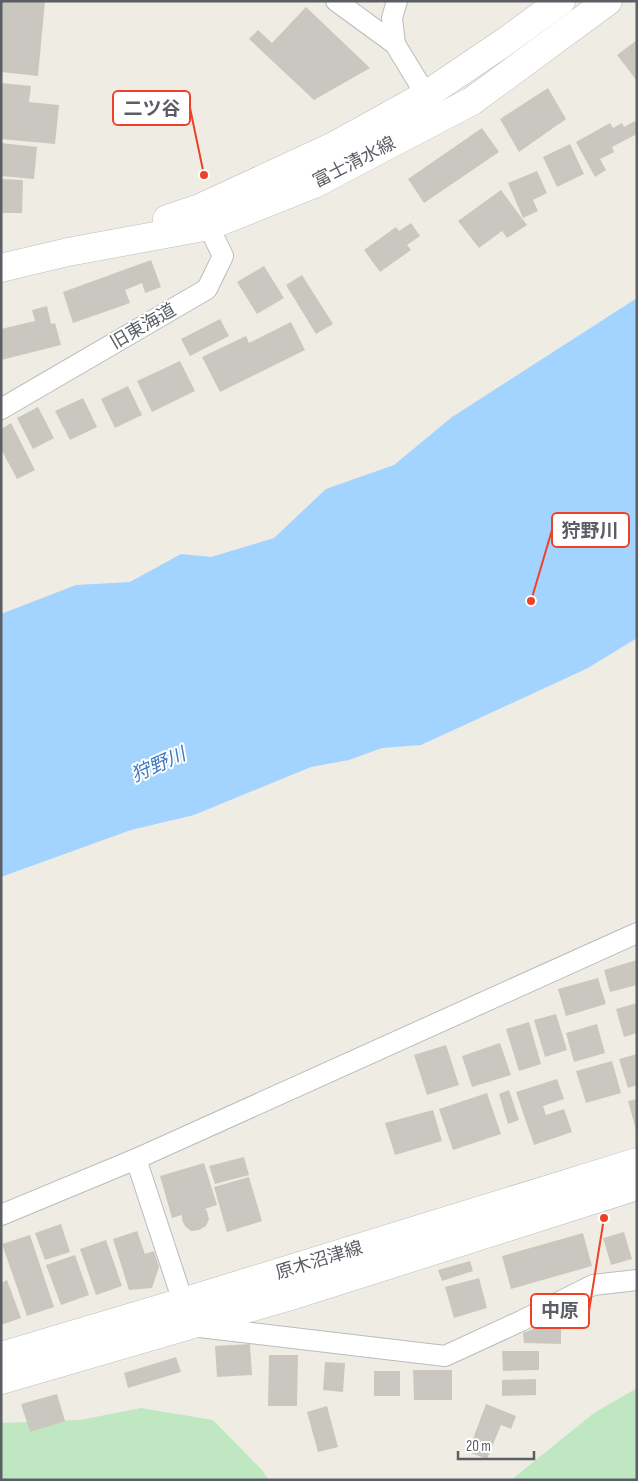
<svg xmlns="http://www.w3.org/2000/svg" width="638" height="1481" font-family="'Sofia Sans Condensed','Noto Sans JP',sans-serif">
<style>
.green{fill:#bfe7c1}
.water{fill:#a3d3ff}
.building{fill:#cac7c1}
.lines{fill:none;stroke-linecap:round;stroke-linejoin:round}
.street-casing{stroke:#b8bbc0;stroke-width:22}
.secondary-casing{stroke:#b9bcc2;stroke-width:29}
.street{stroke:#fff;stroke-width:20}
.secondary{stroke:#fff;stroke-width:28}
.labels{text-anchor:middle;stroke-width:4;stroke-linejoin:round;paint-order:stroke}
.street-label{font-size:18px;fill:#5b5f65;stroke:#fff}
.water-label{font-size:19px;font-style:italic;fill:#3f78be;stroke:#fff}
.leader{fill:none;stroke:#ef4129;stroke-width:2}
.callout-dot{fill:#ef4129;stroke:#fff;stroke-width:2}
.callout{fill:#fff;stroke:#ef4129;stroke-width:2}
.callout-label{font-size:19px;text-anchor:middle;font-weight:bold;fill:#5b5f65}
</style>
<rect width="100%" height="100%" fill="#efede3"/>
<g class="green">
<polygon points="637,1388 637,1480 511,1480 594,1413"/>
<polygon points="141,1408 213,1420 262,1470 269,1480 1,1480 1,1423 80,1420"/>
</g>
<polygon class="water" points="637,298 637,638 588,668 421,745 382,748 349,760 311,767 194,815 131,830 1,877 1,614 76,585 130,582 181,554 211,557 274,538 326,489 394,465 452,417"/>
<g class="building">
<polygon points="1,1 45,1 38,76 1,72"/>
<polygon points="306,7 370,68 314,100 249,39 258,30 272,43"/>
<polygon points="637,40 637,81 617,55"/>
<polygon points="1,83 31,86 29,102 59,105 55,144 1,139"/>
<polygon points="548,88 566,119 519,152 500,119"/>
<polygon points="635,121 637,124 637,134 612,147 614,152 600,159 606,170 595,177 576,142 610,123 613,128 622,123 624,127"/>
<polygon points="482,128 499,152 424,203 408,179"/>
<polygon points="1,143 37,147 34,179 1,176"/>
<polygon points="570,144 584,174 557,187 543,157"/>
<polygon points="537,171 547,193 533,200 538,211 523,218 508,183"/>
<polygon points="1,179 23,180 22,213 1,213"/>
<polygon points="501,190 527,225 507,238 502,231 479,248 458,221"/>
<polygon points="411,223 420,236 407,245 411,250 380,272 364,250 396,227 399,231"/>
<polygon points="151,260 161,287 145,293 142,283 125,290 130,303 73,323 63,292"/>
<polygon points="264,266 284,298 257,314 237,282"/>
<polygon points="302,275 333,324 316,334 286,285"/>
<polygon points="47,306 51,324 55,323 61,345 1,360 1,329 35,321 32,310"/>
<polygon points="220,319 229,336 190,356 181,339"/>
<polygon points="291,322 305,350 220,392 202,357 246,336 249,343"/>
<polygon points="180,361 195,391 152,412 137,381"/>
<polygon points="128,386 142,415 115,428 101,399"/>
<polygon points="83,398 97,427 70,440 55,411"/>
<polygon points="38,407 54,438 33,449 17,418"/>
<polygon points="11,423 35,470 17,479 1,449 1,429"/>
<polygon points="637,960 637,985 610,992 604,970"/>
<polygon points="598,978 606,1004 566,1016 558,989"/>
<polygon points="637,1003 637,1033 624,1037 616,1009"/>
<polygon points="556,1014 567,1050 545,1057 534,1020"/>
<polygon points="529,1022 541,1064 519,1071 506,1029"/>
<polygon points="597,1024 605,1053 574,1062 566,1033"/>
<polygon points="500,1043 511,1075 472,1087 462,1056"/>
<polygon points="446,1045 459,1085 427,1095 414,1055"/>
<polygon points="637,1054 637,1085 628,1088 619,1059"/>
<polygon points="612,1061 621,1093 586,1103 576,1071"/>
<polygon points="557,1079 564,1099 543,1106 546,1115 564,1109 572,1132 534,1145 516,1092"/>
<polygon points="509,1090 519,1120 508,1124 499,1094"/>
<polygon points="487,1093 501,1134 453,1150 439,1109"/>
<polygon points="637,1099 637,1130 636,1130 628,1101"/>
<polygon points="433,1110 442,1141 395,1155 385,1123"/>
<polygon points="244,1157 249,1175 215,1184 209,1166"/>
<polygon points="204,1163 217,1205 205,1209 207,1211 209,1219 206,1226 199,1230 191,1231 185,1226 182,1220 182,1215 172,1218 160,1176"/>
<polygon points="249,1177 262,1221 227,1232 214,1187"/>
<polygon points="61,1224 70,1252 45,1260 35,1233"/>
<polygon points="137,1231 145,1254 154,1251 159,1267 152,1288 129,1290 113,1239"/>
<polygon points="624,1232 632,1259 611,1265 603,1238"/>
<polygon points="583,1233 592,1266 511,1289 502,1256"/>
<polygon points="30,1235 54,1307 27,1316 2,1244"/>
<polygon points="106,1240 122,1286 96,1295 80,1249"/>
<polygon points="75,1255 89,1295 61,1305 46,1265"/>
<polygon points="470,1261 473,1271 442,1281 438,1270"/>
<polygon points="479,1278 487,1308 454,1318 445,1287"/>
<polygon points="7,1280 21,1318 1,1325 1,1283"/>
<polygon points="561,1325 561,1344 524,1343 523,1333 541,1326"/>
<polygon points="250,1344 252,1375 217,1377 215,1346"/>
<polygon points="502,1351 539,1351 539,1370 503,1371"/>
<polygon points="269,1355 298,1355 297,1406 268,1406"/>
<polygon points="176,1357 181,1372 128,1388 124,1373"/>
<polygon points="325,1362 345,1363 343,1392 323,1390"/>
<polygon points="413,1370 452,1370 452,1400 414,1400"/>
<rect x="374" y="1371" width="26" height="25"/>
<polygon points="536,1379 536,1395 502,1396 502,1380"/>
<polygon points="57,1394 65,1421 30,1432 21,1404"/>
<polygon points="486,1404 516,1416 511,1429 501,1425 487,1459 468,1452"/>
<polygon points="327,1406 338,1447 318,1452 307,1412"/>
</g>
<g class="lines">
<g class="street-casing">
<g id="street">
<polyline points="336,1 395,44 426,95"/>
<polyline points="395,44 392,18 397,1"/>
<polyline points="1,409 207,289 223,256 203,215"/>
<polyline points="136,1159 191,1326 445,1356 521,1321 593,1285 637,1280"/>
<polyline points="1,1215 136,1159 637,933"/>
</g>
</g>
<g class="secondary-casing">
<g id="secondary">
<polyline points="167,219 200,208 334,146 426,95 506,41 561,1"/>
<polyline points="1,268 68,252 209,226 314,184 472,101 608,1"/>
<polyline points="1,1356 183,1302 637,1162"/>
<polyline points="1,1380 294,1295 637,1186"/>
</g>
</g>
<use href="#street" class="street"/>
<use href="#secondary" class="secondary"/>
</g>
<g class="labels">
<g class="street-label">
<text transform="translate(354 162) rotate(-27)" y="6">富士清水線</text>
<text transform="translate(143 326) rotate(-30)" y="6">旧東海道</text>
<text transform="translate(319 1260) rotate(-17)" y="6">原木沼津線</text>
</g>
<g class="water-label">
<text transform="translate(158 764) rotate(-24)" y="7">狩野川</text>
</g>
</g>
<path class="leader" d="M204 175L190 108M531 601L552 530M604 1218L589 1311"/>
<g class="callout-dot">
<circle cx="204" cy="175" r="5"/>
<circle cx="531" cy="601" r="5"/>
<circle cx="604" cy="1218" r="5"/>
</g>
<g class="callout">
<rect x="113" y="91" width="77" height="34" rx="5"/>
<rect x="552" y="513" width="77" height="34" rx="5"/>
<rect x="531" y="1294" width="58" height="34" rx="5"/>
</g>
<g class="callout-label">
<text x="152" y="115">二ツ谷</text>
<text x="590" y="537">狩野川</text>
<text x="560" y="1317">中原</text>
</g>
<rect width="638" height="1481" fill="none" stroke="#5b5f65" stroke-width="5"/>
<path d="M458 1451v8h76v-8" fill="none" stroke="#5b5f65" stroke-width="2.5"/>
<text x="466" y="1451" font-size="15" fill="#5b5f65" stroke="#ffffff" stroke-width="4" paint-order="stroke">20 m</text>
</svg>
